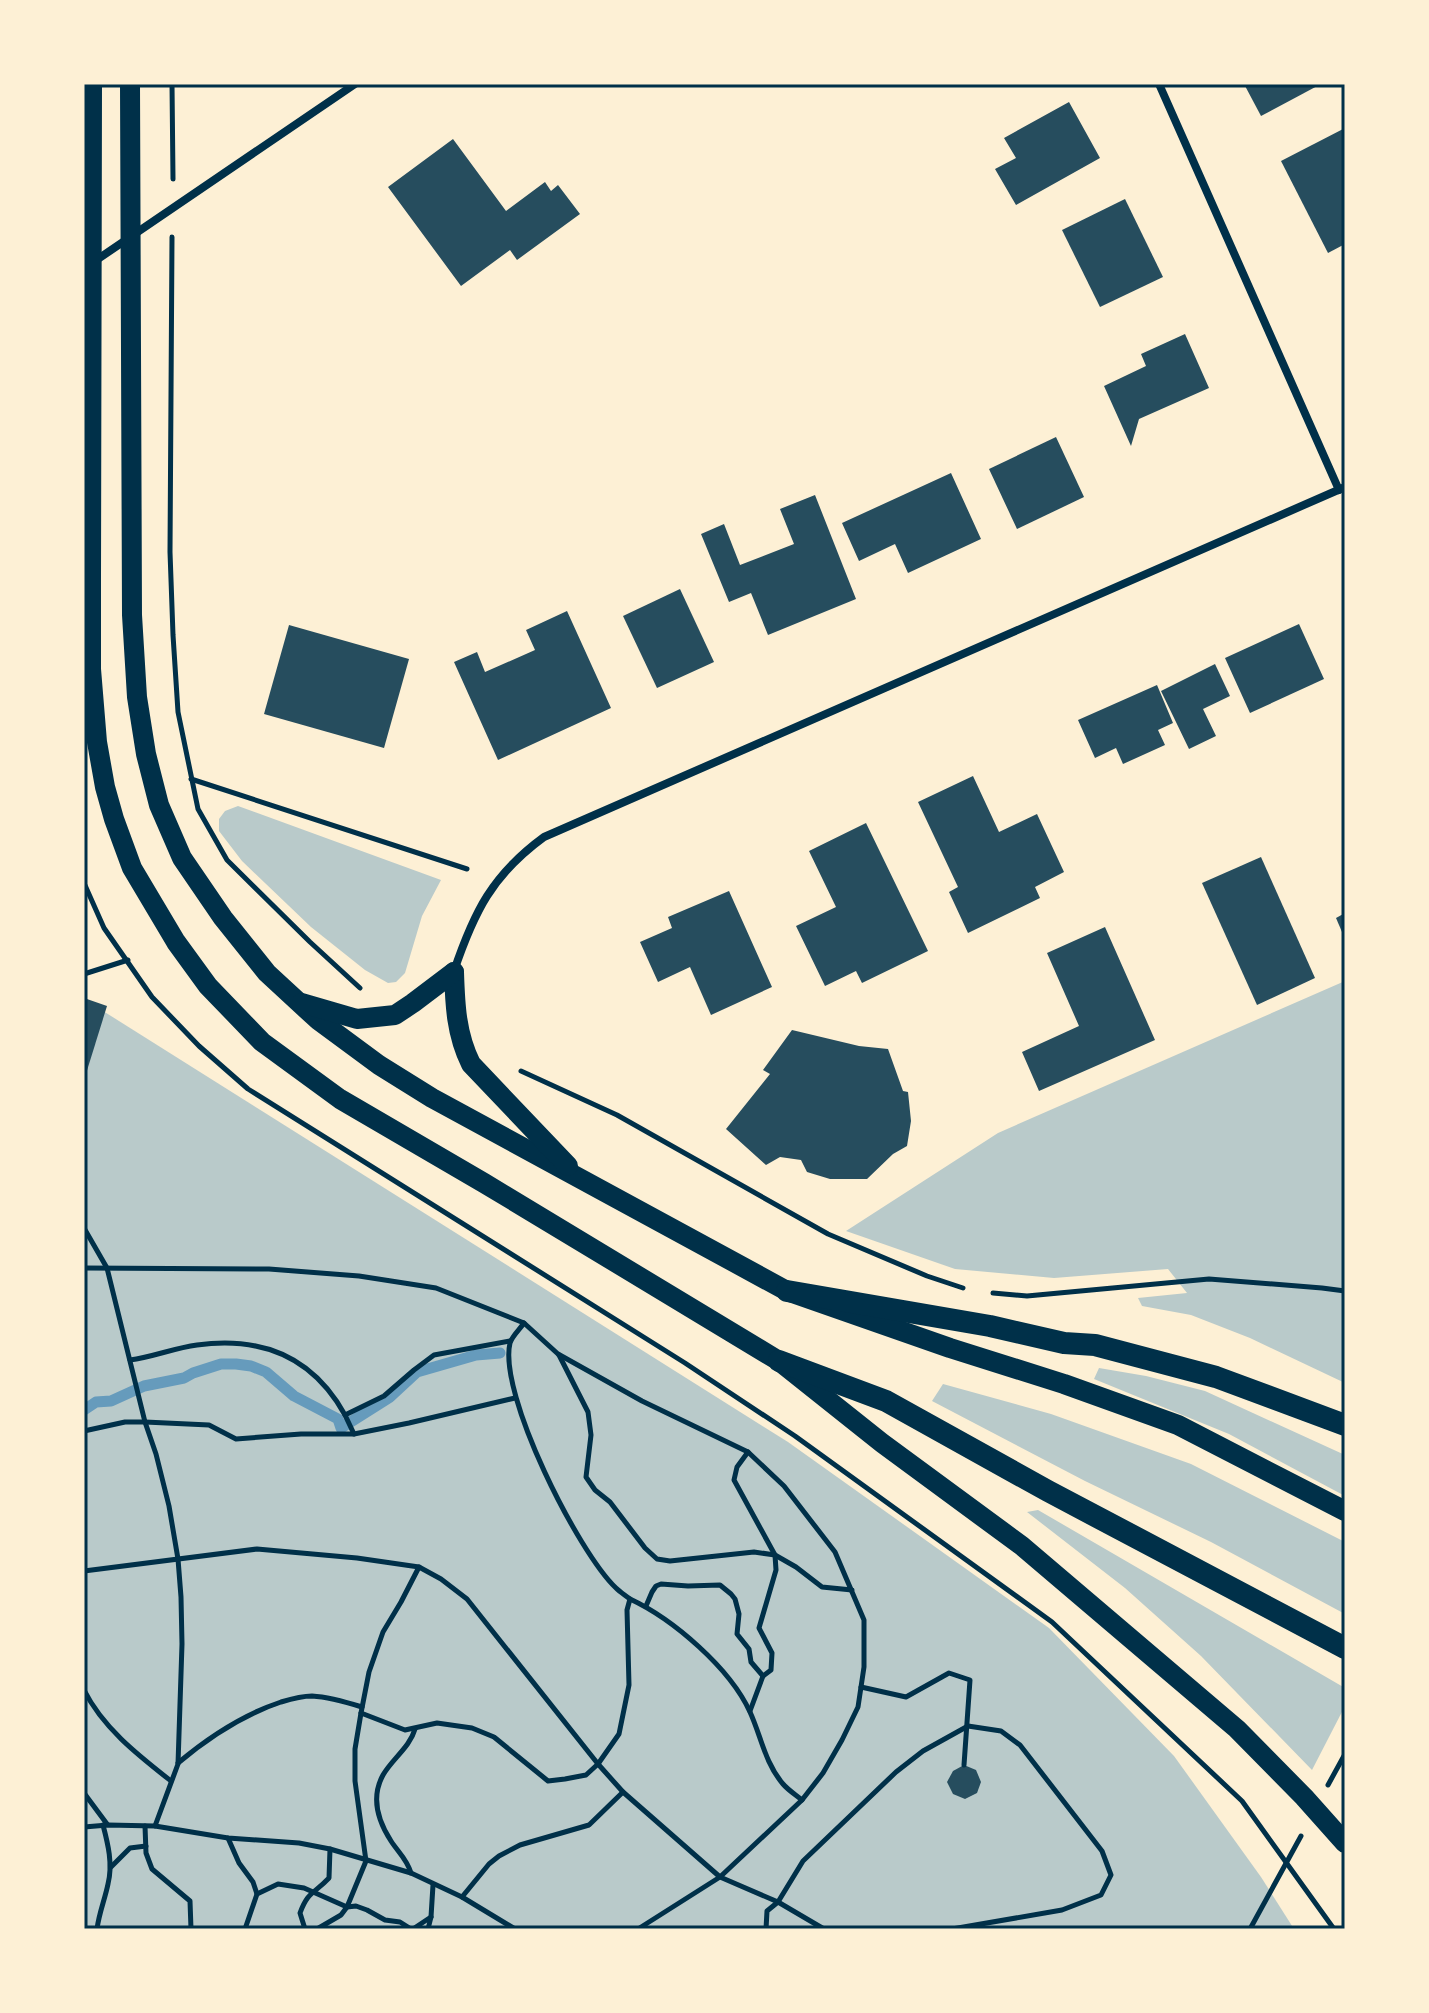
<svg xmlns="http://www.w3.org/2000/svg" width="1429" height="2013" font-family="Inter,sans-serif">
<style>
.green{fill:#b9caca}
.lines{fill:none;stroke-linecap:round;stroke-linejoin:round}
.stream{stroke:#669bbc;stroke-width:11}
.building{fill:#264d5e}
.path{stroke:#003049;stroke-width:5}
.minor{stroke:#003049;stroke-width:8}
.primary{stroke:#003049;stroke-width:20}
.trunk{stroke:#003049;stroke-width:22}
.neatline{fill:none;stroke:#003049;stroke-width:3}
</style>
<rect width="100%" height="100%" fill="#fdf0d5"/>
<g class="green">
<polygon points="238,806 441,880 422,916 405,973 396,982 388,983 365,970 311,927 242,861 219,831 219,819 225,811"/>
<polygon points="1345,981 1345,1383 1250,1338 1191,1315 1142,1306 1138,1298 1187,1293 1168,1269 1054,1278 955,1269 846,1231 998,1133"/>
<polygon points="84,999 788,1442 1049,1628 1174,1756 1261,1877 1294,1929 84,1929"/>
<polygon points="1099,1368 1146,1376 1205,1391 1345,1455 1345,1496 1229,1434 1094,1379"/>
<polygon points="943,1384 1051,1414 1191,1464 1345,1542 1345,1614 1211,1542 1085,1481 932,1401"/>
<polygon points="1038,1510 1345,1688 1345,1706 1312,1770 1201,1656 1125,1588 1027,1512"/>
</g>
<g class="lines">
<polyline class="stream" points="84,1410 96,1402 111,1401 144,1386 184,1378 193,1373 221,1364 236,1364 251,1366 266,1372 294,1396 338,1419 341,1428 390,1397 417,1372 476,1355 500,1353"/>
</g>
<g class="building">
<polygon points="1244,84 1321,84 1261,116"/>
<polygon points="1069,102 1100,158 1016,205 995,169 1016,158 1004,138"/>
<polygon points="1345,128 1345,244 1328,253 1281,161"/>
<polygon points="453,139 506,211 545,182 551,191 558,185 580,214 517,260 510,250 461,286 388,187"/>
<polygon points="1125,199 1163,277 1100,307 1062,230"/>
<polygon points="1185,334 1209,388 1139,419 1131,446 1104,386 1146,366 1141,354"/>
<polygon points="1056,437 1084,497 1017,529 989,469"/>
<polygon points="951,473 981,539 908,573 895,544 859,561 842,523"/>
<polygon points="815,495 856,599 768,635 751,593 729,602 701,534 724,524 740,565 794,544 780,509"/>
<polygon points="680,589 714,662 657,688 623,616"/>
<polygon points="567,611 611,708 498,760 454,662 477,652 485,672 535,650 526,630"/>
<polygon points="1299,624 1324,679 1250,713 1225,658"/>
<polygon points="289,625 409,659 384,748 264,714"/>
<polygon points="1215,664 1230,696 1203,709 1216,736 1189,749 1161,691"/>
<polygon points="1157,685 1173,723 1158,730 1165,745 1123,764 1116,748 1095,758 1078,720"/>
<polygon points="973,776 999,832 1037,814 1064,872 1035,887 1040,898 968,933 949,892 958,887 918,802"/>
<polygon points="866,823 928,951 862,983 856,971 825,986 796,926 836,907 809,851"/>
<polygon points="1261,857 1315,978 1257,1005 1202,883"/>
<polygon points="729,891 772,987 711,1015 690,967 658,982 640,942 672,928 668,917"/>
<polygon points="1345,913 1345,939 1336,918"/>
<polygon points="1105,927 1155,1040 1039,1091 1022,1052 1079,1026 1047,953"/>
<polygon points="84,998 107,1006 85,1077 84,1077"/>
<polygon points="792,1030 859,1046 888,1049 903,1091 908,1092 911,1121 907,1146 893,1154 867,1179 830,1179 807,1172 801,1160 780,1157 766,1165 726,1129 770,1074 763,1070"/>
<polygon points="964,1765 976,1770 981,1782 977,1793 965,1799 953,1794 947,1782 953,1771"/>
</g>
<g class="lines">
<g class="path">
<polyline points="172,84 173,179"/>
<polyline points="172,237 170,552 173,635 178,712 198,809 227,860 310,942 360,988"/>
<polyline points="191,779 467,869"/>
<polyline points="84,883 104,928 152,997 199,1046 248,1089 685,1363 795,1436 1052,1622 1242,1801 1334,1929"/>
<polyline points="84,974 128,960"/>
<polyline points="521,1071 617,1115 828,1234 927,1276 963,1288"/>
<polyline points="84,1228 107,1268 145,1422 156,1454 169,1506 178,1559 181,1597 182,1644 178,1764 155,1826"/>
<polyline points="84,1268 269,1269 359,1276 436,1288 524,1323 558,1354 642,1401 748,1452 784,1486 835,1552 864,1620 864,1667 858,1707 842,1740 823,1773 802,1800 720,1877 638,1929"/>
<polyline points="993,1293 1027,1296 1209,1279 1322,1288 1345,1291"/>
<polyline points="559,1355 588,1412 591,1435 586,1477 595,1490 610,1502 645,1548 657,1559 670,1561 754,1552 775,1555 796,1567 822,1587 852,1590"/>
<path d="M130,1360C153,1357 174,1348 197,1345C263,1336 313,1357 345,1415L384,1396L414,1370L434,1355L510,1341"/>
<polyline points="345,1415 354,1434"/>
<polyline points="84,1431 125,1422 145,1422 209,1425 236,1439 301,1434 354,1434 409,1423 515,1398"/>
<polyline points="748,1452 737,1467 734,1480 775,1555 776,1570 759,1628 772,1653 771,1670 763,1676 750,1711"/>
<polyline points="84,1571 257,1549 357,1558 419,1567 441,1579 467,1599 598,1764 623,1792 720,1877 778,1902 824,1929"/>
<path d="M630,1599C673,1619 730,1668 750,1712C761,1736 765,1763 783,1784C788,1790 796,1795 802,1800"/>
<polyline points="646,1606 652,1592 656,1586 661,1584 688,1586 720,1585 731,1594 735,1599 739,1614 737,1634 749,1649 751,1662 763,1676"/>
<polyline points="84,1613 84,1621"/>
<polyline points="861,1687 906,1697 949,1673 970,1680 964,1765"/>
<path d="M84,1690C103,1728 138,1755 171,1781"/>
<path d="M361,1713L405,1730L437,1723L472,1728L494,1737L548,1781L565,1779L586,1775L598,1764L619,1734L629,1685L627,1610L630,1599C625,1595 620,1592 616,1588C578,1552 498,1394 510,1343C512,1336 520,1329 524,1323"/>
<path d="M178,1763C210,1736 242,1715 281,1702C291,1699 302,1696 312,1696C329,1697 346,1702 362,1707"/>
<polyline points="1328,1785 1345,1754"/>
<polyline points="84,1793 107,1824"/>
<polyline points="145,1826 146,1853 152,1869 190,1901 191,1929"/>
<polyline points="84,1827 108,1825 155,1826 228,1838 299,1843 330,1849 411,1873 462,1897 515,1929"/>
<polyline points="228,1838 239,1863 253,1882 257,1894 245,1929"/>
<polyline points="111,1867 130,1848 146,1846"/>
<path d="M411,1873C407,1859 398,1852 391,1841C378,1821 371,1797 383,1775C392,1759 410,1747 415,1729"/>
<polyline points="257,1894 278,1884 304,1888 347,1907 356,1906 367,1910 385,1920 400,1922 411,1929"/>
<polyline points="462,1897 489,1864 499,1856 520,1845 589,1825 623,1792"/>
<path d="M97,1929C99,1913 105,1899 108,1884C113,1864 108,1844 103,1825"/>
<path d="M305,1929L300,1913C308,1891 314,1894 329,1878L330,1849"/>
<polyline points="317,1929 341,1915 347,1907 366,1861 355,1781 355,1749 361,1713 369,1672 383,1632 401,1602 419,1567"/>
<polyline points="413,1929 431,1917"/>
<polyline points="428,1929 431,1917 433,1885"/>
<polyline points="766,1929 767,1911 778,1902 803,1861 896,1772 923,1751 968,1726 1001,1731 1020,1745 1102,1851 1111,1875 1101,1895 1062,1910 952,1929"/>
<polyline points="1250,1929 1301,1836"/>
</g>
<g class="minor">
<polyline points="1159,84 1339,490"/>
<polyline points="95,261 355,84"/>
<path d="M454,971C474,912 492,875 544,837L1345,487"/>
</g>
<g class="primary">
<polyline points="92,84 91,580 91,669 97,742 105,787 114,819 132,868 176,942 208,986 262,1042 340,1099 484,1183 779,1361 882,1443 1022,1546 1237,1729 1304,1797 1345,1843"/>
<polyline points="130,84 132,615 137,697 146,754 159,805 182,858 223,918 267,973 318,1020 379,1065 432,1098 787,1291 950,1348 1064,1384 1178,1425 1345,1511"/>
<path d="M454,972C455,1004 456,1034 471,1064L568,1166"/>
<polyline points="302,1003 357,1019 395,1015 413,1003 454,972"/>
</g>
<g class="trunk">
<polyline points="787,1291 990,1326 1064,1343 1095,1345 1216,1377 1345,1425"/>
<polyline points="779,1361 886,1401 1048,1491 1345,1648"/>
</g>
</g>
<rect width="1429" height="2013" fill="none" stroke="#fdf0d5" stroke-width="172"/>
<rect x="86" y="86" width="1257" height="1841" class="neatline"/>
</svg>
